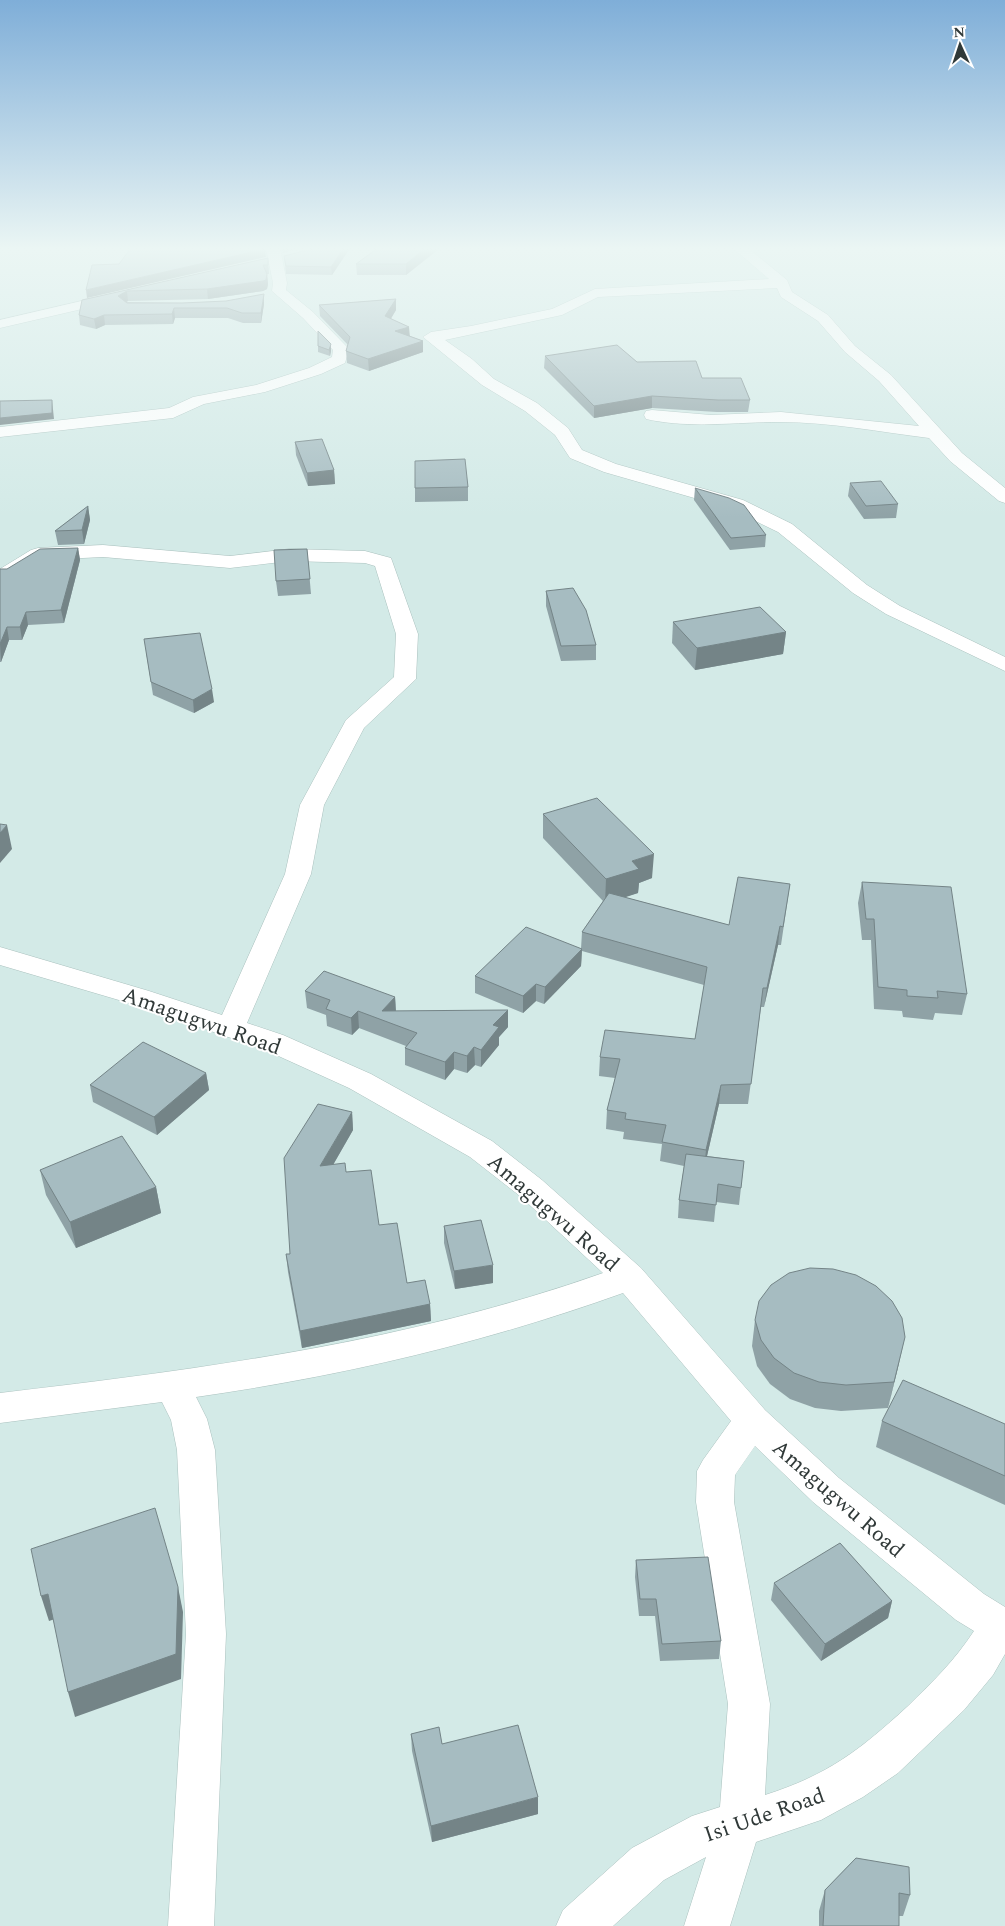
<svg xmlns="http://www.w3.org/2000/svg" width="1005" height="1926" font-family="Spectral,serif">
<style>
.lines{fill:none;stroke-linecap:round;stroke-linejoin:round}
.minor-casing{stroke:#aac1be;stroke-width:1}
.minor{fill:#fff;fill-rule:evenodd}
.wall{fill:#8fa2a6}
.shaded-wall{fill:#748487}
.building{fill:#a6bcc1;stroke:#748487}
.labels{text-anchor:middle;stroke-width:4;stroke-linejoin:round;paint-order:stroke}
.near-street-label{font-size:22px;fill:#303938;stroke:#fff}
</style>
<rect width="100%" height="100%" fill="#d3eae7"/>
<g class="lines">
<g class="minor-casing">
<g id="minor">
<polygon points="266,248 280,248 287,283 286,290 313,312 349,349 345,363 321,374 265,392 204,404 173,418 0,437 0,427 169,408 193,397 256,385 309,368 332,357 333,350 303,318 272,291 273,283"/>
<path d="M733,248H748L787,280L792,292L828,315L855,346L891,375L962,453L1005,488V503L999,501L950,461L929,438C880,432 830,422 780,422C736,422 690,429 646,419L644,415L646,411L652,410L711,415L781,412L919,426L879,381L845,352L818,321L781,297L777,288L598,297L562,315L445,340L472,359L494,379L537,403L568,428L582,450L616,464L743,500L792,524L867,585L900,606L1005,657V671L886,614L853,593L778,532L729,508L604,472L570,458L555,435L525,411L482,385L423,337L431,332L471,326L552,309L595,289L769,279Z"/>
<polygon points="116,293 123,297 121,300 0,328 0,320"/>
<path d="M103,545L230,556L289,549L365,551L391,558L418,634L416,679L364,728L324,805L311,874L247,1023L283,1035L371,1074L492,1141L542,1180L641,1268L765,1410L839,1478L984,1594L1005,1607V1654L993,1675L964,1710L898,1773L863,1797L821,1820L756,1842L730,1926H684L706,1857L664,1880L613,1926H556L563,1910L632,1848L692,1816L720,1807L728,1704L696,1502L697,1471L703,1460L731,1421L623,1293C484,1343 342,1376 196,1397L207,1419L215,1450L226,1634L214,1926H168L186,1634L177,1450L171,1420L162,1402L0,1423V1393C204,1369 408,1342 603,1273L520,1196L470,1157L349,1088L263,1049L129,1003L0,965V947L149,991L222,1015L285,874L300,805L346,720L394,677L396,634L375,566L365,563L289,561L230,568L103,557L42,560L11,579L0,581V569L31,550L38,548ZM755,1446L813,1502L956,1620L974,1631C955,1660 932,1683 908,1706C860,1750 828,1775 765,1795L770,1704L734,1502L735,1475Z"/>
</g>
</g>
<use href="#minor" class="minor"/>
</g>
<g class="wall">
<polygon points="350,248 332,275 286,274 284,256"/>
<polygon points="440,248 406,275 357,275 356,264"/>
<polygon points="268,258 269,274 267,274 268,284 267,289 263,291 208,299 128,301 126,302 264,304 261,323 243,323 228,318 175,318 173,324 105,325 96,329 80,325 79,315 82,300"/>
<polygon points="396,299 396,310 391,318 410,336 423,341 423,352 369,371 347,363 346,351 348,345 320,316 319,305"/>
<polygon points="331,344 331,351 330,356 318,352 318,346"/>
<polygon points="545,356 637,362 702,378 750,400 748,412 717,412 652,408 594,418 544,368"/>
<polygon points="295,442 334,470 335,484 308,486 296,455"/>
<polygon points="850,483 898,504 896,518 864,519 848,496"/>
<polygon points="468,487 468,501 415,502 415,488"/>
<polygon points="695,488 766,535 765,547 730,550 694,500"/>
<polygon points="88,506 90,520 84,544 58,545 55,531"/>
<polygon points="78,548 80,560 64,623 28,625 22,640 9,640 1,662 0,662 0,569 7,569"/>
<polygon points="307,549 311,594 278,596 276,581"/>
<polygon points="546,591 596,645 596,660 561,661 546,606"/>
<polygon points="673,622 786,632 783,654 695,670 672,643"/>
<polygon points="146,652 214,702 194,713 153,695"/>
<polygon points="543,814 652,878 639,883 638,893 624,897 729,925 790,884 781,945 778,945 764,1007 761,1007 748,1104 719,1104 707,1156 744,1161 739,1205 716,1202 714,1222 678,1218 679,1200 684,1166 660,1161 662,1144 623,1139 624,1132 606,1129 607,1110 615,1078 599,1076 600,1057 695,1039 704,985 582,951 581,966 544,1004 536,1001 523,1013 475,993 475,976 581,949 582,932 603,901 543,838"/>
<polygon points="862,882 967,994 962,1015 935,1013 933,1020 903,1017 902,1011 874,1009 871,940 862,940 858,903"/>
<polygon points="305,991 395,997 396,1011 508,1027 499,1037 499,1045 481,1067 475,1065 467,1073 454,1069 445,1080 405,1065 405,1048 406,1046 359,1028 352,1035 327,1026 326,1015 307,1008"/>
<polygon points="206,1073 209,1090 157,1135 93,1102 90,1085"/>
<polygon points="352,1112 353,1130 333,1165 346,1172 379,1225 407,1283 430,1304 431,1321 302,1348 288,1272 286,1254 290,1254"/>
<polygon points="40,1170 156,1187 161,1213 76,1248 46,1195"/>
<polygon points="444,1226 493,1283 455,1289 444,1243"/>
<polygon points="755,1320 899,1363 888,1408 841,1411 815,1408 790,1399 770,1384 757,1366 752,1346"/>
<polygon points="882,1421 1005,1424 1005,1505 876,1447"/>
<polygon points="636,1560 721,1641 719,1659 660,1661 655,1616 639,1616 635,1577"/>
<polygon points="774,1583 892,1601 888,1618 821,1661 771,1600"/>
<polygon points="411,1734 442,1744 538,1814 432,1842 412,1751"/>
<polygon points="856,1858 910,1895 903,1916 899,1916 899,1926 819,1926 819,1911 825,1890"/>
</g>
<g class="shaded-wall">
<polygon points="282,248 299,248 283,253"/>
<polygon points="344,248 350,248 332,275 331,267"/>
<polygon points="426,248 440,248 406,275 406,264"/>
<polygon points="265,249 266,257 87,298 86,290"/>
<polygon points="267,274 268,284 267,289 263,291 208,299 207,289"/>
<polygon points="127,291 128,301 119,306 118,296"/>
<polygon points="264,294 264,304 261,323 261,313"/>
<polygon points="396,299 396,310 386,327 385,316"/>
<polygon points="174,308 175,318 173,324 172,314"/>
<polygon points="104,315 105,325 96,329 94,319"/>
<polygon points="409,327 410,338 395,331"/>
<polygon points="423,341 423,352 369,371 368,359"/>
<polygon points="331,344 331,351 330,356 329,350"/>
<polygon points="652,396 652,408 594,418 594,406"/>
<polygon points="52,400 54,419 0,425 0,418"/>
<polygon points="334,470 335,484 308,486 307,473"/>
<polygon points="88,506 90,520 84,544 82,530"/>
<polygon points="78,548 80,560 64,623 61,610"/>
<polygon points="26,612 28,625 22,640 20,627"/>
<polygon points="7,627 9,640 1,662 0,644"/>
<polygon points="786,632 783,654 695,670 697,648"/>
<polygon points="212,689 214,702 194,713 193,700"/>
<polygon points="7,825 12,849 0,863 0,833"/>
<polygon points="654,854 652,878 639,883 638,893 605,904 606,879 632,861"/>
<polygon points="780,926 778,945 764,1007 767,988"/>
<polygon points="582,949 581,966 544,1004 545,987"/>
<polygon points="536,984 536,1001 523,1013 523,996"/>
<polygon points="395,997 396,1014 382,1011"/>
<polygon points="508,1010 508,1027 499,1037 499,1045 481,1067 481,1050 493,1025"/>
<polygon points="358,1011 359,1028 352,1035 351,1018"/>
<polygon points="474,1047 475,1065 467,1073 467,1056"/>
<polygon points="454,1052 454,1069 445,1080 445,1062"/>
<polygon points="206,1073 209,1090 157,1135 154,1117"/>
<polygon points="721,1085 719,1104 704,1169 706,1150"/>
<polygon points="352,1112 353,1130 322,1184 320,1166"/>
<polygon points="156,1187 161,1213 76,1248 70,1222"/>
<polygon points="493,1265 493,1283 455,1289 454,1271"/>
<polygon points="430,1304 431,1321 302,1348 300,1331"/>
<polygon points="905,1337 899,1363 888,1408 894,1382"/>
<polygon points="178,1587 183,1612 181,1679 75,1717 68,1692"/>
<polygon points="48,1594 55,1619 49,1621 41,1596"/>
<polygon points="892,1601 888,1618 821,1661 825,1644"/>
<polygon points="538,1797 538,1814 432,1842 431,1826"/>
</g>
<g class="building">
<polygon points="131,248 265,248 265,249 86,290 92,265 119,264"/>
<polygon points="316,248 344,248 331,267 286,266 284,256"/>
<polygon points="378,248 426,248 406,264 356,264"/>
<polygon points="268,258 268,265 263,265 267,274 266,280 263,281 207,289 127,291 118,296 127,303 182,303 226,301 264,294 261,313 242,313 227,308 174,308 172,314 104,315 94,319 79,315 82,300"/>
<polygon points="396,299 385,316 409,327 395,331 423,341 368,359 346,351 350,337 319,305"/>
<polygon points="318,331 331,344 329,350 318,346"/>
<polygon points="617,345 637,362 696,361 702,378 741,378 750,400 718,400 652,396 594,406 545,356"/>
<polygon points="52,400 52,413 0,418 0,401"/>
<polygon points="322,439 334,470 307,473 295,442"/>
<polygon points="465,459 468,487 415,488 415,461"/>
<polygon points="881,481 898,504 866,506 850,483"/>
<polygon points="695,488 729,498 744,505 766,535 731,538"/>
<polygon points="88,506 82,530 55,531"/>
<polygon points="78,548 61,610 26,612 20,627 7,627 0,644 0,569 7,569 40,549"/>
<polygon points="307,549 310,579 276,581 274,550"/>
<polygon points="573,588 586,610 596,645 561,646 546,591"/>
<polygon points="760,607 786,632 697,648 673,622"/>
<polygon points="200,633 212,689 193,700 151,682 144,639"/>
<polygon points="597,798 654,854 632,861 639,869 606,879 543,814"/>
<polygon points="0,824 7,825 0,833"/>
<polygon points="738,877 790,884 783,927 780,926 767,988 763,988 751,1084 721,1085 706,1150 662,1142 666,1125 625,1119 626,1113 607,1110 620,1059 600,1057 605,1030 695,1039 707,967 582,932 609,893 729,925"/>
<polygon points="862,882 951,887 967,994 937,991 938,998 907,996 907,990 878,987 874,919 866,919"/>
<polygon points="526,927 582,949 545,987 536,984 523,996 475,976"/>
<polygon points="324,971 395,997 382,1011 508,1010 493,1025 499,1027 481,1050 474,1047 467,1056 454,1052 445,1062 405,1048 417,1033 358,1011 351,1018 326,1009 330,1000 305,991"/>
<polygon points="143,1042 206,1073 154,1117 90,1085"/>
<polygon points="318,1104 352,1112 320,1166 345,1163 346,1172 371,1170 379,1225 397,1223 407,1283 425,1280 430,1304 300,1331 286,1254 290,1254 284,1158"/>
<polygon points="122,1136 156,1187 70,1222 40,1170"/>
<polygon points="686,1154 744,1161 741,1188 718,1184 716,1205 679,1200"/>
<polygon points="481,1220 493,1265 454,1271 444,1226"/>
<polygon points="810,1268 833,1269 856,1275 876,1286 892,1301 902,1318 905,1337 894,1382 846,1385 819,1382 794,1373 774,1358 761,1340 755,1320 759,1301 771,1285 789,1273"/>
<polygon points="903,1380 1005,1424 1005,1476 882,1421"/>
<polygon points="155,1508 178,1587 176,1654 68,1692 48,1594 41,1596 31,1549"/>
<polygon points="840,1543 892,1601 825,1644 774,1583"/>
<polygon points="708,1557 721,1641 662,1644 656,1599 640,1599 636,1560"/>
<polygon points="518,1725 538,1797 431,1826 411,1734 439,1727 442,1744"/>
<polygon points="856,1858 909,1867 910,1895 899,1893 899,1926 823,1926 825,1890"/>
</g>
<linearGradient id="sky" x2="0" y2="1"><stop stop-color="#7faed8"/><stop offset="0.48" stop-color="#ebf6f4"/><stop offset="1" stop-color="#ebf6f4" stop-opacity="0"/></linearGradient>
<rect width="1005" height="518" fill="url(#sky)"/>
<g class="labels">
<g class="near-street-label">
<text transform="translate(202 1020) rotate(19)" y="8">Amagugwu Road</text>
<text transform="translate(554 1212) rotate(41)" y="8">Amagugwu Road</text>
<text transform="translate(839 1498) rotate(41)" y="8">Amagugwu Road</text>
<text transform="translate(764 1814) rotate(-19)" y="8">Isi Ude Road</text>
</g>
</g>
<g transform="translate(960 45) rotate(357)" stroke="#ffffff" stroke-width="4" paint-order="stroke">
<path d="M0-4L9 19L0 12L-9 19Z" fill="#303938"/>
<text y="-8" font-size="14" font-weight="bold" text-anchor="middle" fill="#303938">N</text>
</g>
</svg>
